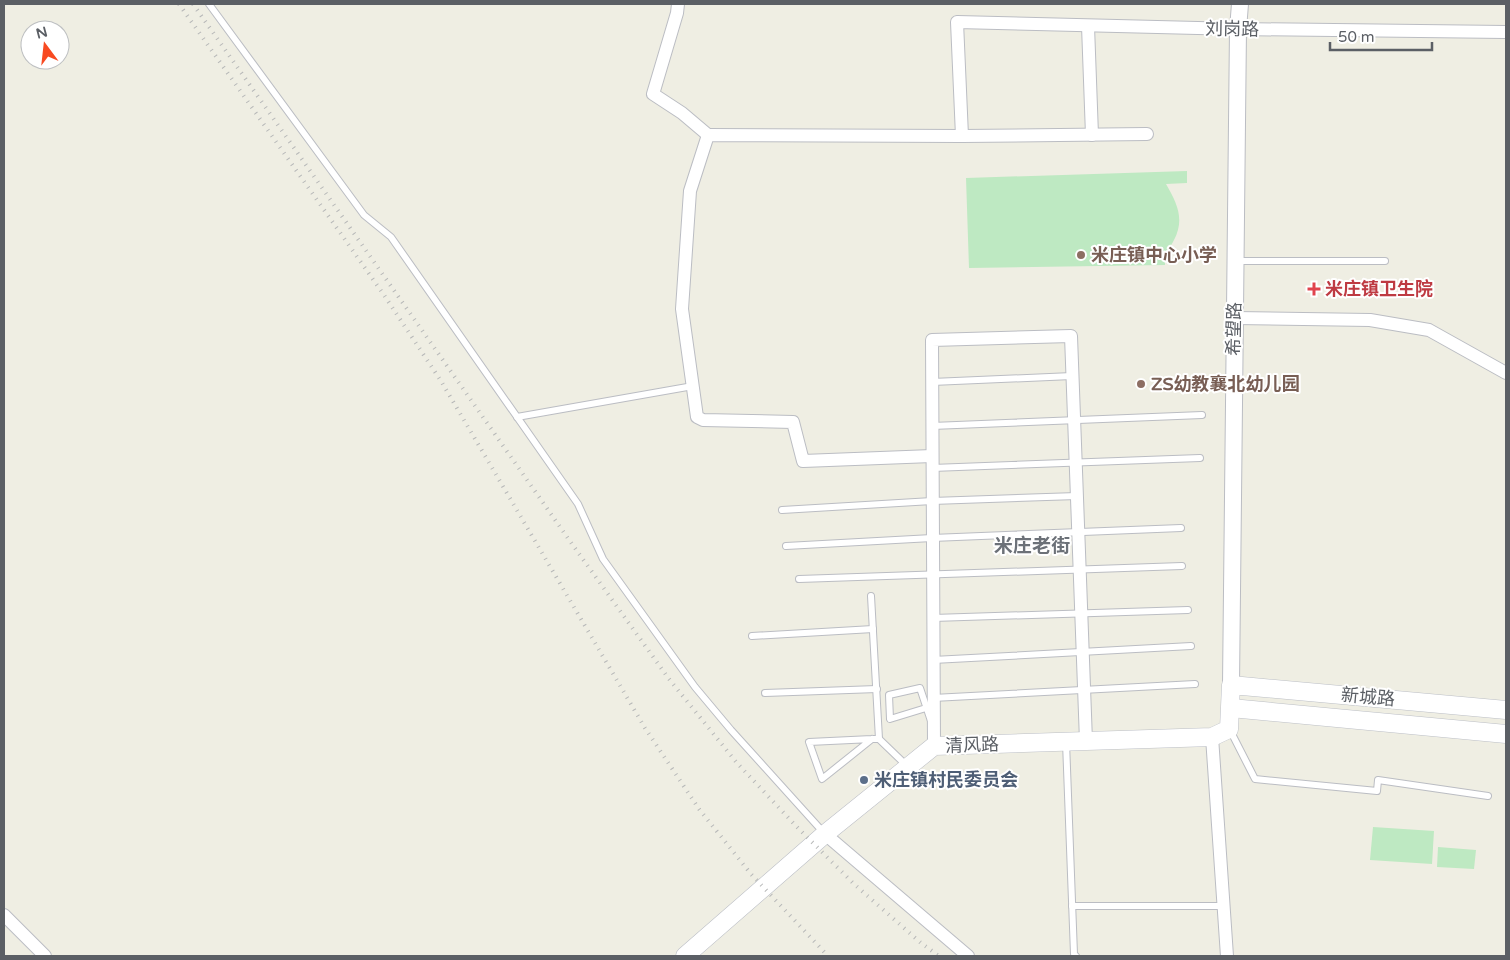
<svg xmlns="http://www.w3.org/2000/svg" width="1510" height="960" font-family="'Varela Round','Noto Sans SC',sans-serif">
<style>
.green{fill:#bee9c2}
.lines{fill:none;stroke-linecap:round;stroke-linejoin:round}
.service-casing{stroke:#bbbdc3;stroke-width:8}
.minor-casing{stroke:#bbbdc3;stroke-width:14}
.tertiary-casing{stroke:#bbbdc3;stroke-width:18}
.secondary-casing{stroke:#bcbfc6;stroke-width:19}
.service{stroke:#fff;stroke-width:6}
.minor{stroke:#fff;stroke-width:12}
.tertiary{stroke:#fff;stroke-width:16}
.secondary{stroke:#fff;stroke-width:18}
.rail{stroke:#b7b8b8;stroke-width:4;stroke-dasharray:1 6;stroke-linecap:butt}
.education-dot{fill:#8d6e63;stroke:#fff;stroke-width:2}
.health-dot{fill:#e0444e;stroke:#fff;stroke-width:2}
.service-dot{fill:#5c6f8a;stroke:#fff;stroke-width:2}
.labels{text-anchor:middle;stroke-width:4;stroke-linejoin:round;paint-order:stroke}
.street-label{font-size:18px;fill:#5b5f65;stroke:#fff}
.education-label{font-size:18px;font-weight:bold;fill:#785e54;stroke:#fff;text-anchor:start}
.health-label{font-size:18px;font-weight:bold;fill:#be3a42;stroke:#fff;text-anchor:start}
.service-label{font-size:18px;font-weight:bold;fill:#4e5e75;stroke:#fff;text-anchor:start}
.neighbourhood-label{font-size:19px;font-weight:bold;fill:#6c7178;stroke:#fff}
</style>
<rect width="100%" height="100%" fill="#efeee3"/>
<g class="green">
<path d="M1187,171V183L1166,184C1177,203 1185,219 1174,240C1168,252 1165,250 1165,265L969,268L966,178Z"/>
<polygon points="1373,827 1434,831 1432,864 1370,860"/>
<polygon points="1438,847 1476,850 1474,869 1437,867"/>
</g>
<g class="lines">
<g class="service-casing">
<g id="service">
<polyline points="209,4 364,215 391,237 578,504 603,559 695,687 731,730 824,833"/>
<polyline points="1237,261 1385,261"/>
<polyline points="932,382 1072,376"/>
<polyline points="517,417 693,386"/>
<polyline points="932,426 1202,415"/>
<polyline points="932,468 1200,458"/>
<polyline points="782,510 932,501 1077,496"/>
<polyline points="786,546 932,538 1181,528"/>
<polyline points="799,579 1182,566"/>
<polyline points="871,596 879,739"/>
<polyline points="933,618 1188,610"/>
<polyline points="752,636 873,629"/>
<polyline points="933,660 1191,646"/>
<polyline points="765,693 877,689"/>
<polyline points="933,698 1195,684"/>
<polyline points="926,708 890,719 889,695 920,688 931,721"/>
<polyline points="1230,730 1255,779 1377,791 1378,780 1488,796"/>
<polyline points="872,739 822,779 809,742 872,739 879,739 907,766"/>
<polyline points="1066,742 1074,954 1076,956"/>
<polyline points="1072,906 1224,906"/>
</g>
</g>
<g class="minor-casing">
<g id="minor">
<polyline points="678,4 677,13 653,94 682,113 708,135"/>
<polyline points="1088,26 1092,135"/>
<polyline points="962,136 1147,134"/>
<polyline points="1235,318 1370,320 1429,330 1506,373"/>
<polyline points="932,456 803,461 793,422 703,420 697,417 682,309 690,191 708,135 962,136 957,22 1238,29 1506,32"/>
<polyline points="1212,737 1227,956"/>
<polyline points="934,746 932,340 1071,336 1086,741"/>
<polyline points="825,834 968,956"/>
<polyline points="4,915 45,956"/>
</g>
</g>
<g class="tertiary-casing">
<polyline id="tertiary" points="1231,685 1238,29 1240,4"/>
</g>
<g class="secondary-casing">
<g id="secondary">
<polyline points="1231,708 1506,734"/>
<polyline points="685,956 825,834 934,746 1212,737 1229,729 1231,685 1506,710"/>
</g>
</g>
<use href="#service" class="service"/>
<use href="#minor" class="minor"/>
<use href="#tertiary" class="tertiary"/>
<use href="#secondary" class="secondary"/>
<g class="rail">
<polyline points="179,4 384,295 441,381 645,728 699,809 751,874 828,956"/>
<polyline points="193,4 572,544 669,679 737,763 797,827 854,884 921,943 939,956"/>
</g>
</g>
<g class="education-dot">
<circle cx="1081" cy="255" r="5"/>
<circle cx="1141" cy="384" r="5"/>
</g>
<path class="health-dot" d="M1311.5 281.5h5v5h5v5h-5v5h-5v-5h-5v-5h5z"/>
<circle class="service-dot" cx="864" cy="780" r="5"/>
<g class="labels">
<g class="street-label">
<text transform="translate(1232 29) rotate(1)" y="6">刘岗路</text>
<text transform="translate(1234 329) rotate(-89)" y="6">希望路</text>
<text transform="translate(1368 697) rotate(5)" y="6">新城路</text>
<text transform="translate(972 745) rotate(-2)" y="6">清风路</text>
</g>
<g class="education-label">
<text x="1091" y="261">米庄镇中心小学</text>
<text x="1151" y="390">ZS幼教襄北幼儿园</text>
</g>
<g class="health-label">
<text x="1325" y="295">米庄镇卫生院</text>
</g>
<g class="service-label">
<text x="874" y="786">米庄镇村民委员会</text>
</g>
<g class="neighbourhood-label">
<text x="1032" y="552">米庄老街</text>
</g>
</g>
<rect width="1510" height="960" fill="none" stroke="#5b5f65" stroke-width="10"/>
<g transform="translate(45 45) rotate(345)"><circle r="24" fill="#ffffff" stroke="#bdbfc1"/>
<path d="M0-4L9 19L0 12L-9 19Z" fill="#f84a21"/>
<text y="-8" font-size="14" font-weight="bold" text-anchor="middle" fill="#5b5f65">N</text>
</g>
<path d="M1330 42v8h102v-8" fill="none" stroke="#5b5f65" stroke-width="2.5"/>
<text x="1338" y="42" font-size="15" fill="#5b5f65" stroke="#ffffff" stroke-width="4" paint-order="stroke">50 m</text>
</svg>
